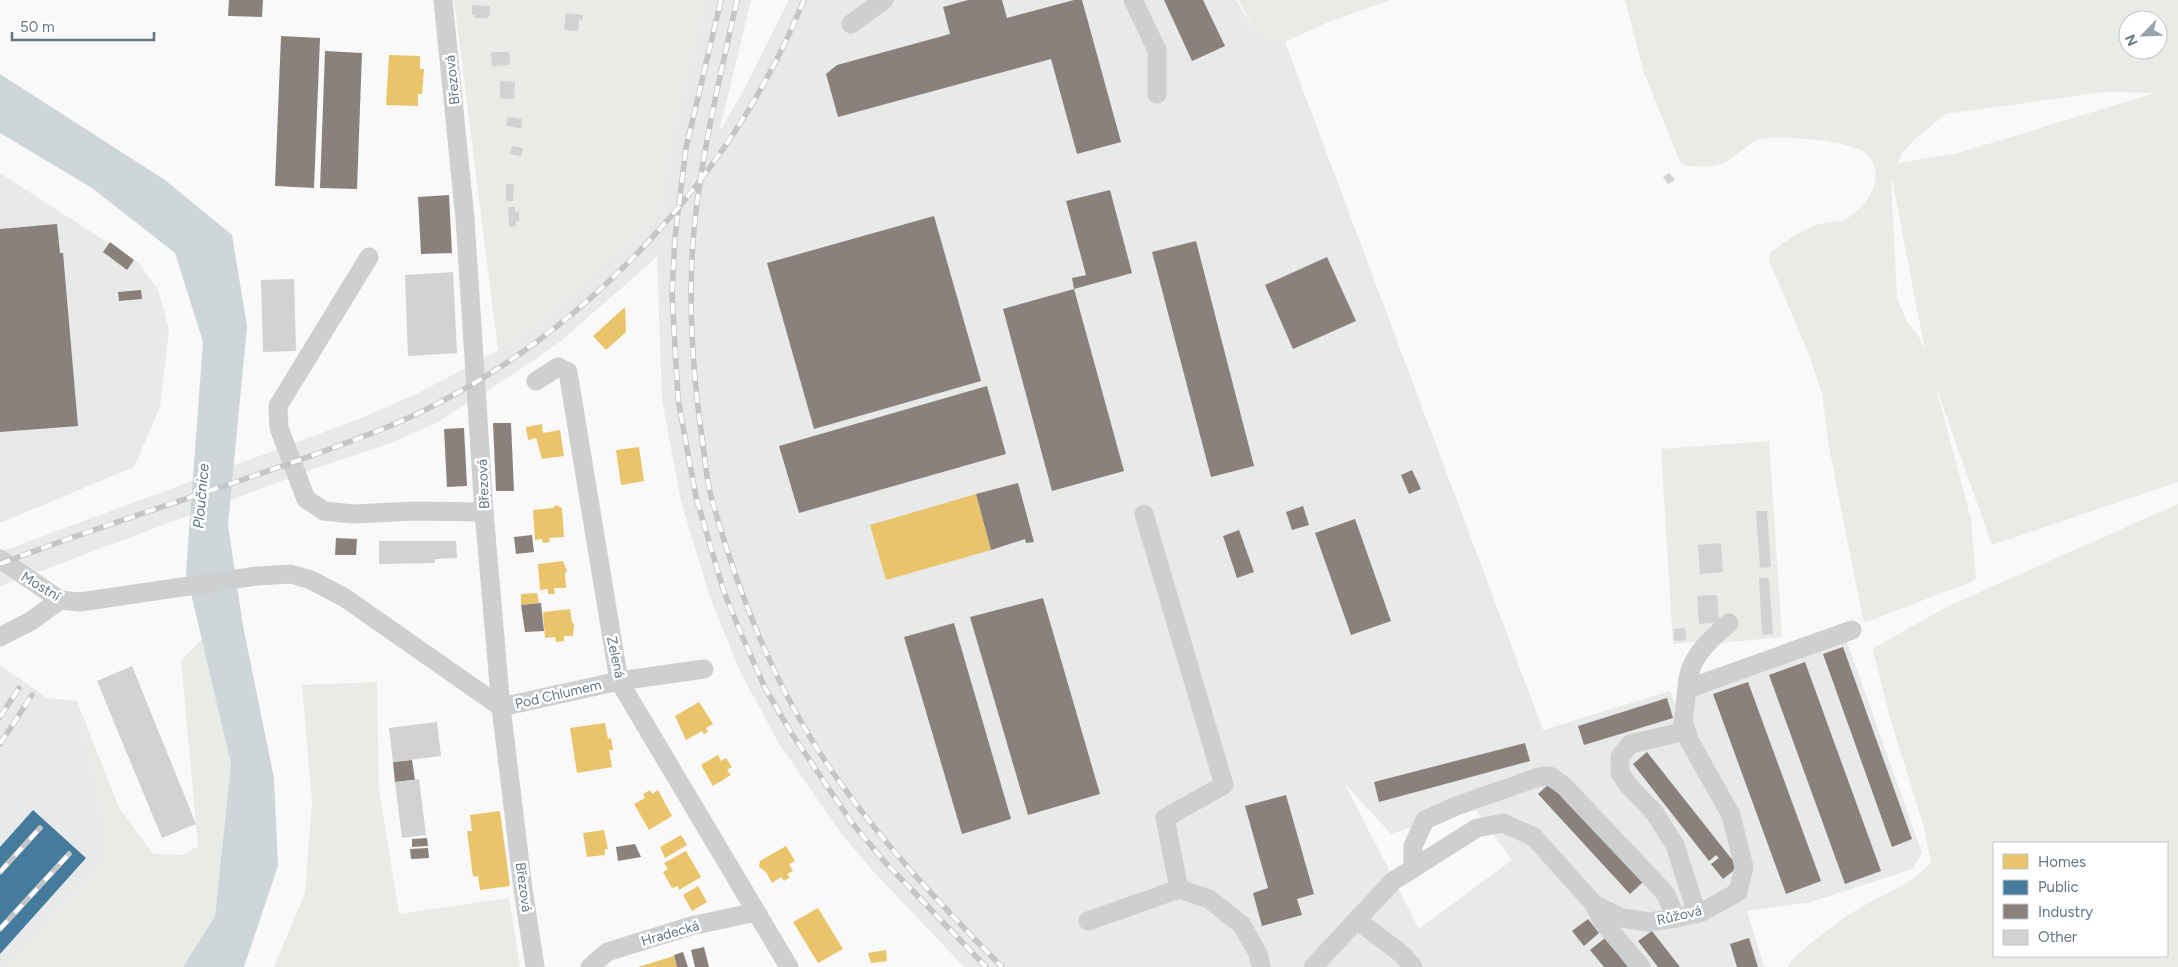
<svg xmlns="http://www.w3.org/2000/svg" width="2178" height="967" font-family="Figtree,sans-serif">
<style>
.built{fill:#e8e9e9;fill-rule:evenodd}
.green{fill:#e8ebe6;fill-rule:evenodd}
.water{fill:#ced6d9}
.homes{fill:#e9c46a}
.public{fill:#457b9d}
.industry{fill:#8a817c}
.building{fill:#d0d2d3}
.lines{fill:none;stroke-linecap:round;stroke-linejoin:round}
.minor{stroke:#cecfd0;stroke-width:19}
.rail-casing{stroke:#c3c5c6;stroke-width:5.5}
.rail{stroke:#fff;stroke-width:4;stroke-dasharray:11;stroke-linecap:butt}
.labels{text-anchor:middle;stroke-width:5;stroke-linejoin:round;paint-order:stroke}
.street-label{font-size:14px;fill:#657683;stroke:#fff}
.water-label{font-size:15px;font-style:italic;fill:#60757c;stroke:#fff}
</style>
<rect width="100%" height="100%" fill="#f9f9f9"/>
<g class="built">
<path d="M705,0H751L719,132L746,86L789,0H1236L1258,34L1285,42L1543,730L1670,691L1675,703L1846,639L1922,853L1912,869L1811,902L1747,911L1764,967H964L873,871L840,832L778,742L740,671L710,597L681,501L662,400L657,257L561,341L515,373L436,423L388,444L316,468L0,586V552L359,419L416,394L464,369L498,350L544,319L659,215L670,145ZM1345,784L1391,834L1473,806L1512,860L1419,929Z"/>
<polygon points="0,173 139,263 158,290 169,329 160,407 134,467 0,523"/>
<polygon points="0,665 47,698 77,701 106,832 104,862 6,967 0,967"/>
</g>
<g class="green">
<polygon points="454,0 705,0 670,145 659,215 544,319 498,350"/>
<polygon points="1238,0 1391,0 1326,23 1285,42 1276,42 1258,34"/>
<path d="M1625,0H2178V482L1992,545L1935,384L1971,519L1976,578L1971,582L1866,622L1863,620L1828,442L1822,393L1810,357L1769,260L1771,252C1786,241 1802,229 1820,224C1829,222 1838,223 1846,219C1869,206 1887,176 1867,154C1856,141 1772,133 1757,140C1747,145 1738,154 1729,160C1718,168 1694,168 1681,164L1644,73ZM2128,20H2158V50H2128ZM2104,92L2155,93L1955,154L1897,163L1902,153L1916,138L1946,114ZM1891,179H1892L1925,351L1919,337L1906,320L1897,298Z"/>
<polygon points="1769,441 1782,637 1711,644 1701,641 1673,644 1661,449"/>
<path d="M2178,504V967H1788C1791,958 1802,951 1809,945C1827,930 1846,915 1867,904C1891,891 1913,883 1931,862L1923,824L1890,718L1873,650L1874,648L1946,607ZM1994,843H2167V956H1994Z"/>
<polygon points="202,639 231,764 215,916 183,967 6,967 104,862 106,832 77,701 119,808 153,854 182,855 198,846 181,661"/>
<polygon points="377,682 379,789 399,914 509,898 520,967 274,967 305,893 312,802 302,685"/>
</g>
<polygon class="water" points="0,74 165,180 232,235 247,326 228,525 243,626 274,778 278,866 244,967 183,967 215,916 231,764 186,572 203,342 175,253 92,188 0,133"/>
<g class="homes">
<polygon points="389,55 420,56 420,69 424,69 422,94 418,94 418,106 386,105"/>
<polygon points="625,307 626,332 606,350 593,336"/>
<polygon points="542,424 543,433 560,430 564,456 542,459 536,438 528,440 526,427"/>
<polygon points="639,447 644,481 621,485 616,450"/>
<polygon points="976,494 991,550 886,580 870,525"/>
<polygon points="556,505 562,508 564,537 549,538 550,542 543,543 542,539 535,540 533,510 553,508"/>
<polygon points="563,561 567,571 565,574 566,588 554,588 555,594 548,594 548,589 540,590 538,564"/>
<polygon points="537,593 539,603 521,605 521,594"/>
<polygon points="570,609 572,622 574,624 573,636 564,636 564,641 556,642 555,637 545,638 543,612"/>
<polygon points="699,702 713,724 706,728 708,732 704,734 702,731 686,740 675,716"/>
<polygon points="605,723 608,739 611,738 613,750 609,750 612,767 577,773 570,728"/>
<polygon points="718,755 721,761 726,758 732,767 727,770 731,775 713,786 701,765"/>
<polygon points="650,790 652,794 658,790 672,816 649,830 634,804 645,798 643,794"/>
<polygon points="500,811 510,886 480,890 478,876 473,877 467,831 472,831 470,815"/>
<polygon points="604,830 608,849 605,849 605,855 587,857 583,833"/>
<polygon points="681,835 687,845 665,858 660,847"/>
<polygon points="786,846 795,861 789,864 793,871 787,874 790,877 784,881 781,877 772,883 766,872 759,867 760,861"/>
<polygon points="686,851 701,877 679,890 678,886 672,888 663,872 668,869 664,863"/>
<polygon points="698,886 707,902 692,911 683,895"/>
<polygon points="818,908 843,949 818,963 793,922"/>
<polygon points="886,950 887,961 871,963 868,953"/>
<polygon points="674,956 677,967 638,967"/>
</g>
<polygon class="public" points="33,810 86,858 0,954 0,847"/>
<g class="industry">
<polygon points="229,0 263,0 262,17 228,16"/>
<polygon points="968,0 1002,0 1007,18 1074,0 1082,0 1121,142 1077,154 1051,59 838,117 826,74 837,65 950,34 943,7"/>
<polygon points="1164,0 1203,0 1225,46 1192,61"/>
<polygon points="281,36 320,38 314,188 275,186"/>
<polygon points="325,51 362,53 357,189 320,188"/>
<polygon points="1110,190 1132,273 1074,289 1072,278 1086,275 1066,201"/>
<polygon points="449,195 452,253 421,254 418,197"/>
<polygon points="934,216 981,381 814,429 767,263"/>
<polygon points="57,224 60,253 63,253 78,426 0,432 0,229"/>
<polygon points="1196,241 1254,466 1211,477 1152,252"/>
<polygon points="110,242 134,260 127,270 103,252"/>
<polygon points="1327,257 1356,321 1293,349 1265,285"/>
<polygon points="1074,289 1124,471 1052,491 1003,309"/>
<polygon points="141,290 142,299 119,301 118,292"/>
<polygon points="987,386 1006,454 799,513 779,446"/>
<polygon points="493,423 511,423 514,491 496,491"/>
<polygon points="464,428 467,486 447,487 444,429"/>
<polygon points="1412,470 1421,489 1409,494 1401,475"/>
<polygon points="1018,483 1034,542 1026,543 1025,539 991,550 976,494"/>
<polygon points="1303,506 1309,525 1292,530 1286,512"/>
<polygon points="1355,519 1391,621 1351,635 1315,533"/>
<polygon points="1239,530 1254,572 1237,578 1223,536"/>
<polygon points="532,535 534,552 516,554 514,537"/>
<polygon points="336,538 357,539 356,555 335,555"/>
<polygon points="1043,598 1100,794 1028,815 970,617"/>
<polygon points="541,603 544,631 525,632 521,605"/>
<polygon points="954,623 1011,819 962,834 904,637"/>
<polygon points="1843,647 1912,839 1892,847 1823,654"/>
<polygon points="1805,662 1881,871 1845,884 1769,675"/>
<polygon points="1748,682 1821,881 1786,894 1713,694"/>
<polygon points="1667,698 1673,718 1584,745 1578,726"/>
<polygon points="1525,743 1530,761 1379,802 1374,782"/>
<polygon points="1647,752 1738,867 1723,879 1711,864 1719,858 1716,855 1709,861 1633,764"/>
<polygon points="412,760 415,780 395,782 393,762"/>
<polygon points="1551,782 1643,882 1630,894 1538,794"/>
<polygon points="1286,795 1314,894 1297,899 1302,915 1262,926 1253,893 1268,888 1245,806"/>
<polygon points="427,838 428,846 412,847 412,839"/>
<polygon points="635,844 641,857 618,861 616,847"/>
<polygon points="428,848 429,858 411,859 410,849"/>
<polygon points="1588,919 1599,933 1584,946 1572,931"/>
<polygon points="1652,931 1680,967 1658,967 1638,941"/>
<polygon points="1605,938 1628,967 1604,967 1590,950"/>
<polygon points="1749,938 1758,967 1737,967 1730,944"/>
<polygon points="704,947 709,967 695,967 691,950"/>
<polygon points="683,952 688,967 677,967 674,955"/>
</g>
<g class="building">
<polygon points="472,5 490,6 490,16 488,15 488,18 475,18 475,15 472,15"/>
<polygon points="566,13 583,15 582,20 579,19 578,31 564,30"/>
<polygon points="491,52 509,52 510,65 492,66"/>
<polygon points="500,81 515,82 514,99 500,98"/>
<polygon points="508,117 522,119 521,128 506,126"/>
<polygon points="512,146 523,148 521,156 510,154"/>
<polygon points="1669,173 1675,180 1668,184 1663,177"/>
<polygon points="506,184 514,184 513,201 506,201"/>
<polygon points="508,207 515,207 515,212 519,212 519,221 516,221 516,226 509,226"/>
<polygon points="453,272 457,353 408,356 405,275"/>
<polygon points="294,279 296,351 263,352 261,280"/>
<polygon points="1756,511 1767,511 1771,567 1760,568"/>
<polygon points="379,541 456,541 457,558 435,559 435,563 379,564"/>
<polygon points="1721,543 1723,572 1700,574 1698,545"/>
<polygon points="1759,578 1769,578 1773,634 1762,635"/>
<polygon points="1717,595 1719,622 1699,624 1697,596"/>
<polygon points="1685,628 1686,640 1674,641 1674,629"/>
<polygon points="132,666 196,824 162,838 97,681"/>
<polygon points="437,722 441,756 393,762 389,728"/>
<polygon points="419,779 426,835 402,838 395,782"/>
</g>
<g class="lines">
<g class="minor">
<polyline points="443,0 465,219 484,512 501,707 523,889 535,967"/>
<polyline points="1133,0 1157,50 1157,94"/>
<polyline points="851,24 884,0"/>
<polyline points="369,257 278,406 279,428 306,499 324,511 353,514 415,511 484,512"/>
<polyline points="536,381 558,367 568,372 619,681 789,967"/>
<polyline points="1144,514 1224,785 1165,818 1179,889"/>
<polyline points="0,559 60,600 80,602 257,576 291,574 311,580 345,598 501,707"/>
<polyline points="0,637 31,621 60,600"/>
<path d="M1687,689C1687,660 1708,641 1729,623"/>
<polyline points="501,707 619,681 704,669"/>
<polyline points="1686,731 1630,744 1620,757 1620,773 1629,786 1654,812 1675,845 1697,914"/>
<polyline points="1413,869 1413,846 1425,820 1456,806 1539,777 1550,776 1564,786 1665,893 1676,918"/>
<polyline points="1594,904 1602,921 1641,967"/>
<polyline points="1357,920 1403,955 1413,967"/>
<polyline points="1088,921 1179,889 1209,899 1242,925 1258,954 1261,967"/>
<polyline points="590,967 607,952 691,926 756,912"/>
<polyline points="1313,967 1393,881 1477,828 1503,823 1534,837 1594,904 1622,918 1649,922 1676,918 1702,912 1738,892 1744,867 1731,815 1690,742 1683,722 1687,689 1852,630"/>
</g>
<g class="rail-casing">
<g id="rail">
<polyline points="721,0 686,148 675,237 672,293 678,399 696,497 724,592 743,638 765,688 792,734 852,823 884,861 986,967"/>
<path d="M737,0C721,73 703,146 695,220C687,293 692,367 702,438C705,457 706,478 711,496C738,594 776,691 834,774C883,844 942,906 1002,967"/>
<path d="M0,564C86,531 175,503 262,473C310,456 359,440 406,419C583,338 731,179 804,0"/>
<polyline points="0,717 19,688"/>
<polyline points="0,744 32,695"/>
<polyline points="0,872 40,828"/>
<polyline points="0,929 69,854"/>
</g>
</g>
<use href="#rail" class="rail"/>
</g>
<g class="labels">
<g class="street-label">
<text transform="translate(452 80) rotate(-96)" y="5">Březová</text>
<text transform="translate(483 484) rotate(-93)" y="5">Březová</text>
<text transform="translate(41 586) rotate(31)" y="5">Mostní</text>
<text transform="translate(616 657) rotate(78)" y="5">Zelená</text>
<text transform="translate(558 694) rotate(-13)" y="5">Pod Chlumem</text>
<text transform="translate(524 887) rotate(82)" y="5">Březová</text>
<text transform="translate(1679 915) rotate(-13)" y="5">Růžová</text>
<text transform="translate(670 933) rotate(-16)" y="5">Hradecká</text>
</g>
<g class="water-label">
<text transform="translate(201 496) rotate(-85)" y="5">Ploučnice</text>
</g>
</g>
<rect x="1993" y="842" width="175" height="115" fill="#ffffff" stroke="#c1c8cd"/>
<rect x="2003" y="854" width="25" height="15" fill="#e9c46a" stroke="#c1c8cd"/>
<text x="2038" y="867" font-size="15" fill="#657683">Homes</text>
<rect x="2003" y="880" width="25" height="15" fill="#457b9d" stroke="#c1c8cd"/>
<text x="2038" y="892" font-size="15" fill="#657683">Public</text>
<rect x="2003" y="904" width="25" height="15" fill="#8a817c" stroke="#c1c8cd"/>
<text x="2038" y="917" font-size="15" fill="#657683">Industry</text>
<rect x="2003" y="930" width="25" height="15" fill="#d0d2d3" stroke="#c1c8cd"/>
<text x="2038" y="942" font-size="15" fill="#657683">Other</text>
<g transform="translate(2143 35) rotate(246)"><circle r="24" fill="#ffffff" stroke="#c1c8cd"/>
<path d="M0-4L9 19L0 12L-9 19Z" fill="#99a4ac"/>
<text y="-8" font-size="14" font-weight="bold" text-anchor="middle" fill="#657683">N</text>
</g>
<path d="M12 32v8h142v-8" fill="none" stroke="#657683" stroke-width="2.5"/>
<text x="20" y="32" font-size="15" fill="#657683" stroke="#ffffff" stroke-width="4" paint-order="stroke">50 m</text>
</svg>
